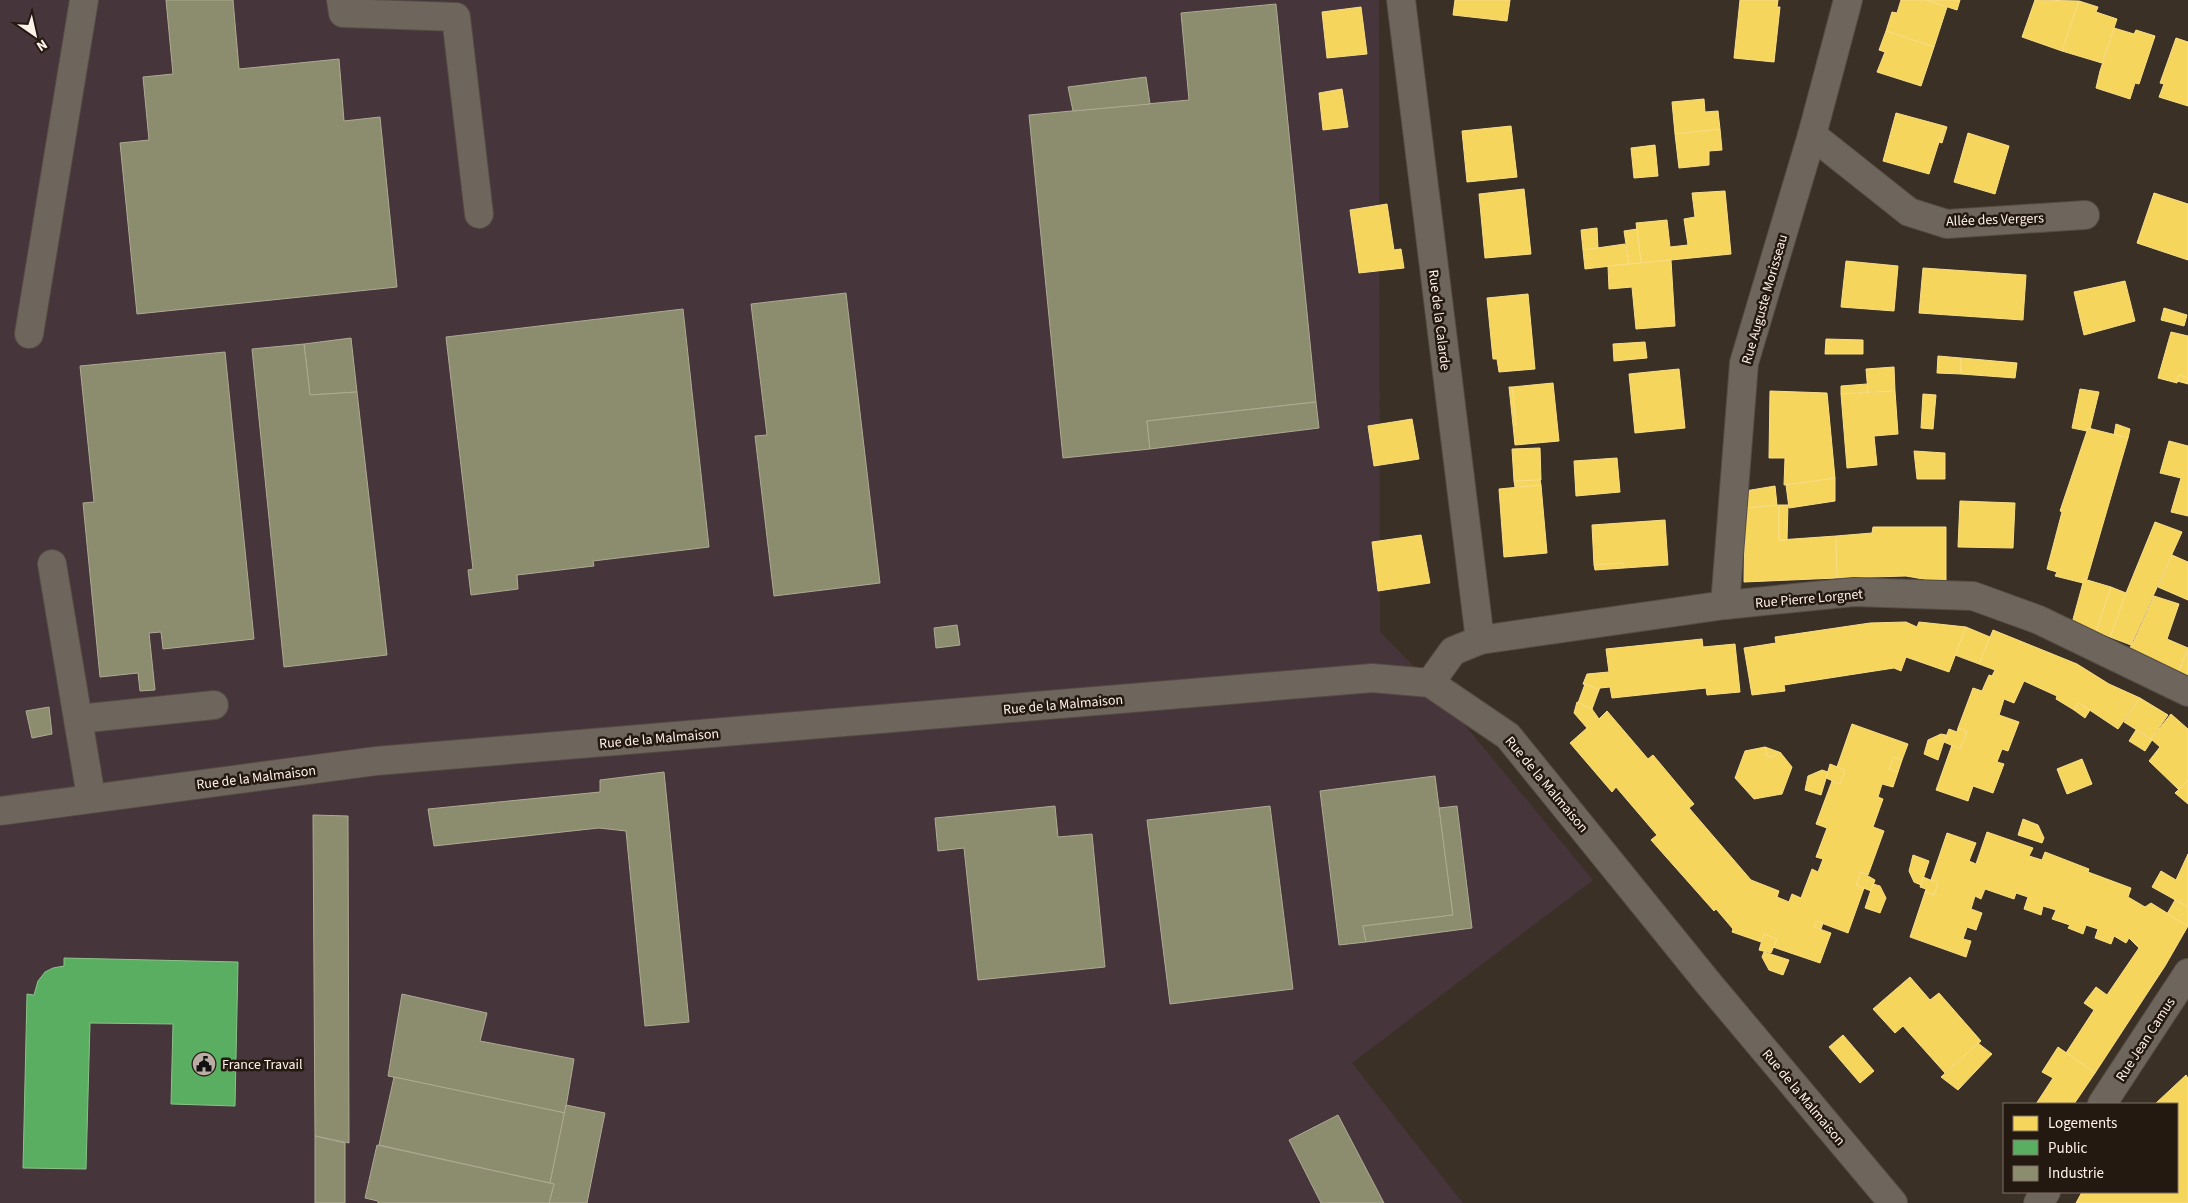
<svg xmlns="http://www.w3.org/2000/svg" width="2188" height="1203" font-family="'Source Sans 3',sans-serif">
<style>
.industrial{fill:#46353b}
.homes{fill:#f6d55c;stroke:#f9de86}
.public{fill:#5aae61;stroke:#8cc28a}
.industry{fill:#8c8c6e;stroke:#aeab93}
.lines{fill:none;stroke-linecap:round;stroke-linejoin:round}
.minor-casing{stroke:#554c43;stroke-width:30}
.minor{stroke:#6e655d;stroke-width:28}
.labels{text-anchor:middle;stroke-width:5;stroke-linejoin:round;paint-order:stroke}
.street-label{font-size:14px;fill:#fff2e9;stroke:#241911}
.poi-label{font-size:14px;fill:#fff2e9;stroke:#241911;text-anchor:start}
</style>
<rect width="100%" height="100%" fill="#3b3025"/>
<polygon class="industrial" points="0,0 1379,0 1380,632 1430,683 1593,880 1352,1063 1463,1203 0,1203"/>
<g class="homes">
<polygon points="1455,0 1510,0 1507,21 1453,15"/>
<polygon points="1740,0 1778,0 1777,7 1780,7 1774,62 1734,58"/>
<polygon points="1901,0 1926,0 1947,7 1934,47 1886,31 1892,12 1897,13"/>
<polygon points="1926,0 1960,0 1957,10"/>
<polygon points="2035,0 2079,1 2062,51 2022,37"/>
<polygon points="2079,1 2098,7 2096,12 2117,19 2102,63 2062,51"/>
<polygon points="1361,7 1367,54 1327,58 1322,12"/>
<polygon points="2114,28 2134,34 2136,30 2155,36 2139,84 2135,83 2130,99 2096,88 2100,71"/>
<polygon points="1886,31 1934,47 1921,86 1877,72 1885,52 1879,50"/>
<polygon points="2176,38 2188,42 2188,106 2159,97 2164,84 2160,83"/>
<polygon points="1342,89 1348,127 1323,130 1319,93"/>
<polygon points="1704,99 1705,112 1718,111 1720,129 1675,134 1672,102"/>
<polygon points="1896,113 1944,126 1929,174 1883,161"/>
<polygon points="1511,126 1517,177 1467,182 1462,131"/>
<polygon points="1944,126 1947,127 1942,143 1939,142"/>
<polygon points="1720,129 1722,150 1709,151 1709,165 1679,168 1675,134"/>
<polygon points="1968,133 2009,146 1995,194 1954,182"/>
<polygon points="1655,145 1658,176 1634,178 1631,148"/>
<polygon points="1524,189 1531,254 1485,258 1479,194"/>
<polygon points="1725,191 1731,254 1641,263 1636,223 1667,220 1670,247 1688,245 1684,219 1695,217 1692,193"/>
<polygon points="2154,193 2188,204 2188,260 2137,243"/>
<polygon points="1387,204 1394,250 1401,249 1404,268 1359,273 1350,210"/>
<polygon points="1597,228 1598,248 1583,250 1581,230"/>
<polygon points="1637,229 1641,263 1629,264 1624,231"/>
<polygon points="1625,244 1629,264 1585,269 1583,250"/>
<polygon points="1671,260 1675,326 1636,329 1632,287 1609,289 1608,266"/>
<polygon points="1846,261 1898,266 1894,311 1841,307"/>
<polygon points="1923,268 2026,275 2023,320 1919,313"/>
<polygon points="2125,281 2135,321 2084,335 2074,292"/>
<polygon points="1528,294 1535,369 1499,372 1497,359 1493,359 1487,298"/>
<polygon points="2164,308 2187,315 2184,326 2161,320"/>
<polygon points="2171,332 2188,336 2188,378 2179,375 2177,383 2158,378"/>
<polygon points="1826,339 1863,340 1863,354 1825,354"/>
<polygon points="1645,342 1647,358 1614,361 1613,344"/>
<polygon points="1938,356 1961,358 1961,374 1937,373"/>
<polygon points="1961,358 2017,363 2015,378 1961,374"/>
<polygon points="1894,367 1895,391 1868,392 1866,369"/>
<polygon points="1679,369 1685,428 1635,433 1629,374"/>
<polygon points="2179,375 2188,378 2188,384 2177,381"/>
<polygon points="1553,383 1559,441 1515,445 1513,425 1516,425 1512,387"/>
<polygon points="1867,384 1868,392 1841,394 1841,386"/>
<polygon points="1509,387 1512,387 1516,425 1513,425"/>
<polygon points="2080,389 2099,392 2090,429 2088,428 2087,431 2072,428"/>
<polygon points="1770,391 1827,393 1835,478 1784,485 1785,458 1769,458"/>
<polygon points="1895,391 1898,434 1874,436 1877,465 1847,468 1841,394"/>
<polygon points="1923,394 1936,395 1933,429 1921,428"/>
<polygon points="1412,419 1419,459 1374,466 1368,426"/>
<polygon points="2116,424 2130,429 2128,438 2114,435"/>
<polygon points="2088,428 2128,438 2087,579 2084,579 2083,583 2055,576 2057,572 2047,569 2062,512 2060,511"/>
<polygon points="2169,441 2188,446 2188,516 2171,512 2181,478 2160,473"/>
<polygon points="1540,448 1541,480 1514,481 1512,449"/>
<polygon points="1914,451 1945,453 1945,479 1917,479"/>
<polygon points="1617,458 1620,492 1576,496 1574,461"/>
<polygon points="1835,478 1835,501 1789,508 1786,485"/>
<polygon points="1540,480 1541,485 1515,487 1514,481"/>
<polygon points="1541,485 1547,553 1504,557 1499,489"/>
<polygon points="1775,486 1777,505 1745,508 1745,491"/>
<polygon points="1960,501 2015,503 2013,548 1958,547"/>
<polygon points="1779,505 1779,540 1836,536 1837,578 1744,582 1745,508"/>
<polygon points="1779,505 1788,505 1787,540 1779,540"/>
<polygon points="1665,520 1668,565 1624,568 1623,563 1594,565 1592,525"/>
<polygon points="2155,522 2182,532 2131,645 2110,637 2126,593"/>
<polygon points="1873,527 1946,527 1946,583 1906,576 1837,578 1836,536 1872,533"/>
<polygon points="1421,535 1430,583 1378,591 1372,542"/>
<polygon points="2172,555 2188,562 2188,600 2158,587"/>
<polygon points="1623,563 1624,568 1595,570 1594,565"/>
<polygon points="2084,579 2111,587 2096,632 2072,623"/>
<polygon points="2111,587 2126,593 2110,637 2096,632"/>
<polygon points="2154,596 2179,604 2167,639 2188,648 2178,673 2127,652 2134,641"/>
<polygon points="1906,622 1917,627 1919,622 1966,627 1949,672 1906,657 1901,671 1894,668 1784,685 1785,691 1752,695 1744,648 1776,643 1775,637 1870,623"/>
<polygon points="1966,627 1990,637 1979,664 1955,655"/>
<polygon points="1993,630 2077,664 2109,684 2140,698 2118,729 2079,703 2074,710 2056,699 2057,696 2024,681 2014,703 2004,699 1999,715 2019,722 2008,751 2002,749 1997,762 2004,764 1993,793 1973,786 1968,801 1936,790 1952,745 1960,749 1967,731 1958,728 1973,688 1982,691 1989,675 1992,676 1995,670 1979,664"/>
<polygon points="1702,639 1703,647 1735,644 1740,692 1707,695 1706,688 1612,698 1610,687 1600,688 1599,690 1583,684 1587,674 1609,672 1606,649"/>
<polygon points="2188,650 2188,678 2178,673"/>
<polygon points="1585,684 1599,690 1592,709 1578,703"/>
<polygon points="2140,698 2168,715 2151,739 2124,722"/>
<polygon points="1577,702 1592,709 1599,719 1607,711 1648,759 1653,755 1694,804 1689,808 1751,880 1779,891 1777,897 1789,902 1792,894 1801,898 1812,869 1818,872 1823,859 1816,857 1827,828 1816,824 1832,781 1840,784 1845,770 1837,767 1852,724 1908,744 1902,760 1894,757 1889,769 1898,772 1893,787 1882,784 1878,797 1883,799 1873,827 1884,831 1868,875 1861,872 1856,885 1864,888 1848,933 1816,921 1814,927 1831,933 1820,963 1773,947 1777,939 1764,934 1761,942 1732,932 1733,929 1716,909 1714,911 1651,840 1657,835 1616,787 1612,792 1570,743 1587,728 1574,713"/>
<polygon points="2079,703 2090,710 2085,718 2074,710"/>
<polygon points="2171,714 2188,729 2188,780 2178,789 2149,761 2160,747 2151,739"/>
<polygon points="1958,728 1967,731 1960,749 1944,742 1949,729 1957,732"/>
<polygon points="2136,730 2152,740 2145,751 2129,741"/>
<polygon points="1941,734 1946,735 1938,760 1924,754 1928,740"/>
<polygon points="1765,747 1779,752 1772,757 1767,756"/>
<polygon points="1765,747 1767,756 1772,757 1780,752 1792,767 1782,794 1754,799 1735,778 1745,751"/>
<polygon points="1894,757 1902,760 1898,772 1889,769"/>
<polygon points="2082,759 2092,784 2067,794 2057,769"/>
<polygon points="1830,764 1845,770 1840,784 1826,778"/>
<polygon points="1822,770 1828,772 1821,795 1805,790 1808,776"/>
<polygon points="2188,780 2188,804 2175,793"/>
<polygon points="2023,819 2038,825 2044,838 2042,843 2018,835"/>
<polygon points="1987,832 2033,848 2029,856 2042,860 2045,852 2089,869 2088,872 2131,888 2128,897 2145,907 2151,903 2188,926 2165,966 2095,1073 2066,1053 2094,1010 2084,1003 2096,987 2107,995 2139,948 2129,938 2126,943 2114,936 2111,944 2095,938 2098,929 2086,925 2083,934 2068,928 2070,925 2052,919 2056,910 2043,906 2041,915 2024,909 2028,897 2016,893 2014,899 1985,889 1981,899 1975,896 1971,909 1982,913 1976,930 1967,927 1963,939 1971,941 1966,957 1910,937 1925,892 1934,895 1938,883 1931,880 1947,833 1976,843 1969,861 1976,864"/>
<polygon points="2188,854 2188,907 2152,887 2161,871 2176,880"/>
<polygon points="1913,855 1929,861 1921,885 1914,882 1909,871"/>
<polygon points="1861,872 1875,880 1871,891 1856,885"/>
<polygon points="1923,877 1938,883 1934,895 1925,892 1926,889 1920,887"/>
<polygon points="1873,884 1880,886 1886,898 1880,913 1865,908"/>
<polygon points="2175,900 2188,907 2188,926 2167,914"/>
<polygon points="1816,921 1823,923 1821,929 1814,927"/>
<polygon points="1764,934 1777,939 1771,953 1759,950"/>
<polygon points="1764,952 1789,960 1783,975 1769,970 1762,957"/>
<polygon points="1910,977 1930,1000 1939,993 1981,1041 1945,1073 1903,1026 1895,1033 1873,1009"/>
<polygon points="1843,1035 1874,1071 1860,1083 1829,1047"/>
<polygon points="1978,1043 1992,1054 1958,1090 1941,1077"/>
<polygon points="2058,1047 2095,1073 2074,1104 2036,1104 2053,1078 2042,1072"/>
<polygon points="2186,1075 2188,1078 2188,1203 2076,1203 2082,1192 2177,1192 2177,1104 2155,1104"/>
</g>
<polygon class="public" points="64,958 238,962 235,1106 171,1104 173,1024 90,1023 86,1169 23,1168 27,994 34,995 38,981 45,972 53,968 64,966"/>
<g class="industry">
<polygon points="166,0 233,0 239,69 339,59 344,121 380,117 397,287 137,314 120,143 149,140 143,77 173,74"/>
<polygon points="1276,4 1316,402 1147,421 1150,449 1063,458 1029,115 1189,100 1181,13"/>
<polygon points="1146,77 1150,104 1073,111 1068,87"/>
<polygon points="846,293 880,583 774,596 755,436 767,435 751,304"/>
<polygon points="683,309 709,547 593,561 594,566 517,575 518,589 471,595 468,570 473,569 446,337"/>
<polygon points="351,338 357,392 310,395 304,344"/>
<polygon points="304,344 310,395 357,392 387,655 284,667 252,349"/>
<polygon points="225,352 254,639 163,649 161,632 149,633 155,690 140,691 138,673 100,677 83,503 94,502 80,366"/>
<polygon points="1316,402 1319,428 1150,449 1147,421"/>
<polygon points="957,625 960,645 936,648 934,628"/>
<polygon points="49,707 52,734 32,738 26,711"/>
<polygon points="664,772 689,1022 645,1026 626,831 599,828 434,846 428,809 600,792 600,780"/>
<polygon points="1435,776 1453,915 1363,926 1366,942 1339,945 1320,791"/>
<polygon points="1055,806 1058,837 1092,834 1105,967 978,980 964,848 938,851 935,818"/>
<polygon points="1270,806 1293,989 1170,1004 1147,820"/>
<polygon points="1457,806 1472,928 1366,942 1363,926 1453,915 1439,808"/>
<polygon points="313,815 348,816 349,1143 315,1136"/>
<polygon points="402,994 487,1013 480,1041 574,1059 565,1113 388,1076"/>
<polygon points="394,1077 565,1113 550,1183 379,1145"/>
<polygon points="566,1105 605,1113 587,1203 549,1203 554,1184 550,1183"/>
<polygon points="1338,1115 1384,1203 1321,1203 1289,1140"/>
<polygon points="315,1136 345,1143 345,1203 315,1203"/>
<polygon points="377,1145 554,1184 549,1203 378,1203 378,1201 365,1198"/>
</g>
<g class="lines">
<g class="minor-casing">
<g id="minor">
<polyline points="341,0 343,13 456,17 479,214"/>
<polyline points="1401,0 1480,640"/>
<polyline points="1812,135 1909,212 1947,224 2085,215"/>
<polyline points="29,334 84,0"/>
<polyline points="52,564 91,797"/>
<polyline points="1725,605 1744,363 1812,135 1848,0"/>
<polyline points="1430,683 1453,651 1480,640 1725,605 1854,592 1973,596 2039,620 2188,692"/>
<polyline points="78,719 214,705"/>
<polyline points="0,811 376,761 1372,678 1430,683 1508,736 1709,984 1893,1203"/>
<polyline points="2102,1104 2188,973"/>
<polyline points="2038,1203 2046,1192"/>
</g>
</g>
<use href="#minor" class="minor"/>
</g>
<defs>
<g id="civic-disc" transform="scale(1.25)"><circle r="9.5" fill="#baaea4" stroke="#241911"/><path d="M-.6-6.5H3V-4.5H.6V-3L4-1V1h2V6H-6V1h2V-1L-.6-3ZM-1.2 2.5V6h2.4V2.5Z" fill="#111"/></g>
</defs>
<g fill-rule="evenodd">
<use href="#civic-disc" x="204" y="1064"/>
</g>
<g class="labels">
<g class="street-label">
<text transform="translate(1995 219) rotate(-2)" y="5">Allée des Vergers</text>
<text transform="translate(1764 299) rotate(-74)" y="5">Rue Auguste Morisseau</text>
<text transform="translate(1440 320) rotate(83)" y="5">Rue de la Calarde</text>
<text transform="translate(1809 598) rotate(-5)" y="5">Rue Pierre Lorgnet</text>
<text transform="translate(1063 704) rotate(-5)" y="5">Rue de la Malmaison</text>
<text transform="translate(659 738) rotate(-5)" y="5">Rue de la Malmaison</text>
<text transform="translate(256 777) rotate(-7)" y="5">Rue de la Malmaison</text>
<text transform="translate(1547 784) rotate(50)" y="5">Rue de la Malmaison</text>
<text transform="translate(2145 1039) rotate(-57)" y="5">Rue Jean Camus</text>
<text transform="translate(1804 1097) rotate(50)" y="5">Rue de la Malmaison</text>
</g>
<g class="poi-label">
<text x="222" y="1069">France Travail</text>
</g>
</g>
<rect x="2003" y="1103" width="175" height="90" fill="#241911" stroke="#7c7067"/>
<rect x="2013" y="1116" width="25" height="15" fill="#f6d55c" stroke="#7c7067"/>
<text x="2048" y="1128" font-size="15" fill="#fff2e9">Logements</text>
<rect x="2013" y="1140" width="25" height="15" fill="#5aae61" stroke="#7c7067"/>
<text x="2048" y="1153" font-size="15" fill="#fff2e9">Public</text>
<rect x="2013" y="1166" width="25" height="15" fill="#8c8c6e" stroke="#7c7067"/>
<text x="2048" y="1178" font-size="15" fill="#fff2e9">Industrie</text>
<g transform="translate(35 35) rotate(146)" stroke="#241911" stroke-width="4" paint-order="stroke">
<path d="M0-4L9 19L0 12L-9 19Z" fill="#fff2e9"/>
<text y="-8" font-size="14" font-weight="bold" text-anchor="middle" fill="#fff2e9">N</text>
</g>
</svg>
